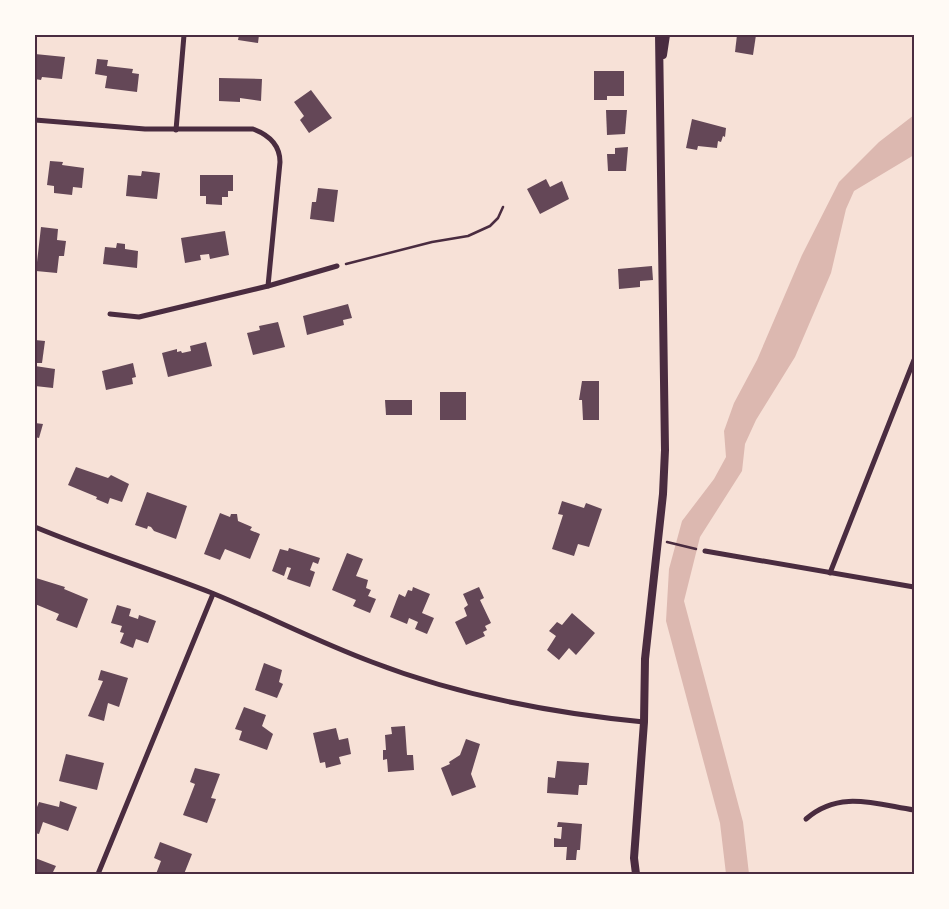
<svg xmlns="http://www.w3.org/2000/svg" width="949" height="909" font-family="'Fira Sans Condensed',sans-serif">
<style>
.water{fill:#dcb8b0}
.building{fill:#644757}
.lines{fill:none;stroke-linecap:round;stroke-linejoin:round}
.path{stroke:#4a2c40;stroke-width:2.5}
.minor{stroke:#4a2c40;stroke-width:5}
.secondary{stroke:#4a2c40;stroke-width:8}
.neatline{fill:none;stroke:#4a2c40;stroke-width:2}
</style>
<rect width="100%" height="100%" fill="#f7e1d7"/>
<polygon class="water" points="914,115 914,155 854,191 846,209 831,273 795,357 756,420 745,444 742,471 700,537 684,601 743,822 749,874 726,874 720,823 666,621 669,569 682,521 714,479 726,457 724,431 734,403 757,360 802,255 839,182 879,142"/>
<g class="building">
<polygon points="239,35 259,35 258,43 238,40"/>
<polygon points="737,35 756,35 753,55 735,52"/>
<polygon points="35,54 65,57 62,79 42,77 41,80 35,79"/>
<polygon points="97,59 108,60 107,66 133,69 132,73 139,74 137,92 105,88 107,76 95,74"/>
<polygon points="594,71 624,71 624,96 607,96 607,100 594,100"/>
<polygon points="219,78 262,79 261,101 240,98 240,102 219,101"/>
<polygon points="311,90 332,118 309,133 300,120 304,116 294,102"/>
<polygon points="606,110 627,110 625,134 607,135"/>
<polygon points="692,119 726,128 725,137 723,136 721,142 718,141 717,148 698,146 697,150 686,148"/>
<polygon points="628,147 626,171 608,171 607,154 615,154 615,148"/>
<polygon points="50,161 63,162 62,165 84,168 82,188 73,187 72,195 54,193 54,186 47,185"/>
<polygon points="142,171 160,173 157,199 126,196 128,175 141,176"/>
<polygon points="200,175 233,175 233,191 228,191 228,197 222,197 222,205 206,204 206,196 200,196"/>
<polygon points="546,179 550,187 562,181 569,199 540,214 527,189"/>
<polygon points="318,188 338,190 334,222 310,219 312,202 316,202"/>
<polygon points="41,227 58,229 57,240 66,241 64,256 59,256 57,273 36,271"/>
<polygon points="225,231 229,255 210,259 209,254 200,255 201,260 185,263 181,238"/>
<polygon points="117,243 125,244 125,249 138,251 137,268 103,264 105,247 116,248"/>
<polygon points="652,266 653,280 640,281 640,287 619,289 618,269"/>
<polygon points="348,304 352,318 343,320 344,325 307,335 303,316"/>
<polygon points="278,322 285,347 253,355 247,333 260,330 259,326"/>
<polygon points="35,340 45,341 42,363 35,363"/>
<polygon points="206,342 212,366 168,377 162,353 177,349 177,352 181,351 182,353 191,351 190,346"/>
<polygon points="133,363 136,377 132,378 133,384 106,390 102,371"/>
<polygon points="35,366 55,369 53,388 35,386"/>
<polygon points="582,381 599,381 599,420 583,420 582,400 579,400"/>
<rect x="440" y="392" width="26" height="28"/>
<polygon points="385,400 412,400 412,415 386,415"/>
<polygon points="35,423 43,424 39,438 35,437"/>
<polygon points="76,467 108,478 111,475 129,484 122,502 110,498 108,504 96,499 97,497 68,485"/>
<polygon points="147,492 187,506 176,539 154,531 151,527 148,526 147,529 135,525"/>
<polygon points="562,501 584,508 586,503 602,509 589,547 578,544 574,556 552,549 563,515 558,514"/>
<polygon points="220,513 230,517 231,514 237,514 238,521 252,527 250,530 260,534 250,559 225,549 220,560 204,554"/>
<polygon points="289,548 320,558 318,564 313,562 310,570 315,572 310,587 287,579 291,568 287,567 284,576 272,571 280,549 288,551"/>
<polygon points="347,553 363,559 356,576 368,580 366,588 371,590 368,596 376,599 370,613 353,606 356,600 332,590"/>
<polygon points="36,578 65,587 64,589 88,599 77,628 56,620 59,614 35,604"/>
<polygon points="413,587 430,594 422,613 434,618 427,634 415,629 418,622 409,618 407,624 390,617 399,594 405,597 408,590 412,591"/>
<polygon points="479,587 484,598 480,600 491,623 485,626 487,630 483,632 485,636 466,645 455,622 467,616 464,608 468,605 463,594"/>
<polygon points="117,605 131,609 129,616 138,619 139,615 156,621 148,643 136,639 133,648 120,643 124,633 120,632 122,626 111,623"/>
<polygon points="572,613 595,633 576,655 569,648 559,660 547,650 556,636 549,631 557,622 562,625"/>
<polygon points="264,663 282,670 279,682 283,684 277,698 255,690"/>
<polygon points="101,670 128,678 119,707 108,703 104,721 88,716 103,681 98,680"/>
<polygon points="244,707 266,715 262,726 273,734 267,750 239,740 242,731 235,729"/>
<polygon points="405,726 407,755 413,755 414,770 388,772 387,759 383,760 383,750 386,750 385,735 392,734 391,727"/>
<polygon points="336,728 339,740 348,738 351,754 339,757 341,764 326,768 325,762 320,763 313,733"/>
<polygon points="466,739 480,744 471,774 476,787 452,796 441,768 450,764 449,762 460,755"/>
<polygon points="66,754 104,763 97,790 59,781"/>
<polygon points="557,761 589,763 587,785 579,785 578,795 547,793 548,777 555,778"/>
<polygon points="195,768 220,774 211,798 216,799 207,823 183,815 195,784 190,782"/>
<polygon points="60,801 77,807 68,831 43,822 39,834 35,833 35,812 39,802 59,807"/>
<polygon points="558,822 582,824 580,850 577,850 576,860 566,860 567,847 554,847 554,838 561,839 562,827 557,827"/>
<polygon points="160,842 192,854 184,874 156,874 161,861 154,858"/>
<polygon points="35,858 56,866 52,874 35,874"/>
</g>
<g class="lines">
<g class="path">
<polyline points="346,264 432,242 468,236 490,226 498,218 503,207"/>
<polyline points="667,542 696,549"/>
</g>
<g class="minor">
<path d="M35,120L145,129H253C269,135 280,145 280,162L268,286"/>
<polyline points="176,130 184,35"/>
<polyline points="110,314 139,317 268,286 337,266"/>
<path d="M35,527C93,551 153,570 212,593C266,615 318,642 372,662C460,696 550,713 644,722"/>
<polyline points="705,551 914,587"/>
<polyline points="830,573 914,360"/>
<path d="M806,819C839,790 875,804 914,810"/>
<polyline points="98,874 213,594"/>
</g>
<g class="secondary">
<polyline points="663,55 666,35"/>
<polyline points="636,874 634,858 644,722 645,659 663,494 665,450 659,35"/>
</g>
</g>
<rect width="949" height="909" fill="none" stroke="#fffaf5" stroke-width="72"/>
<rect x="36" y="36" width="877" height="837" class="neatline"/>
</svg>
